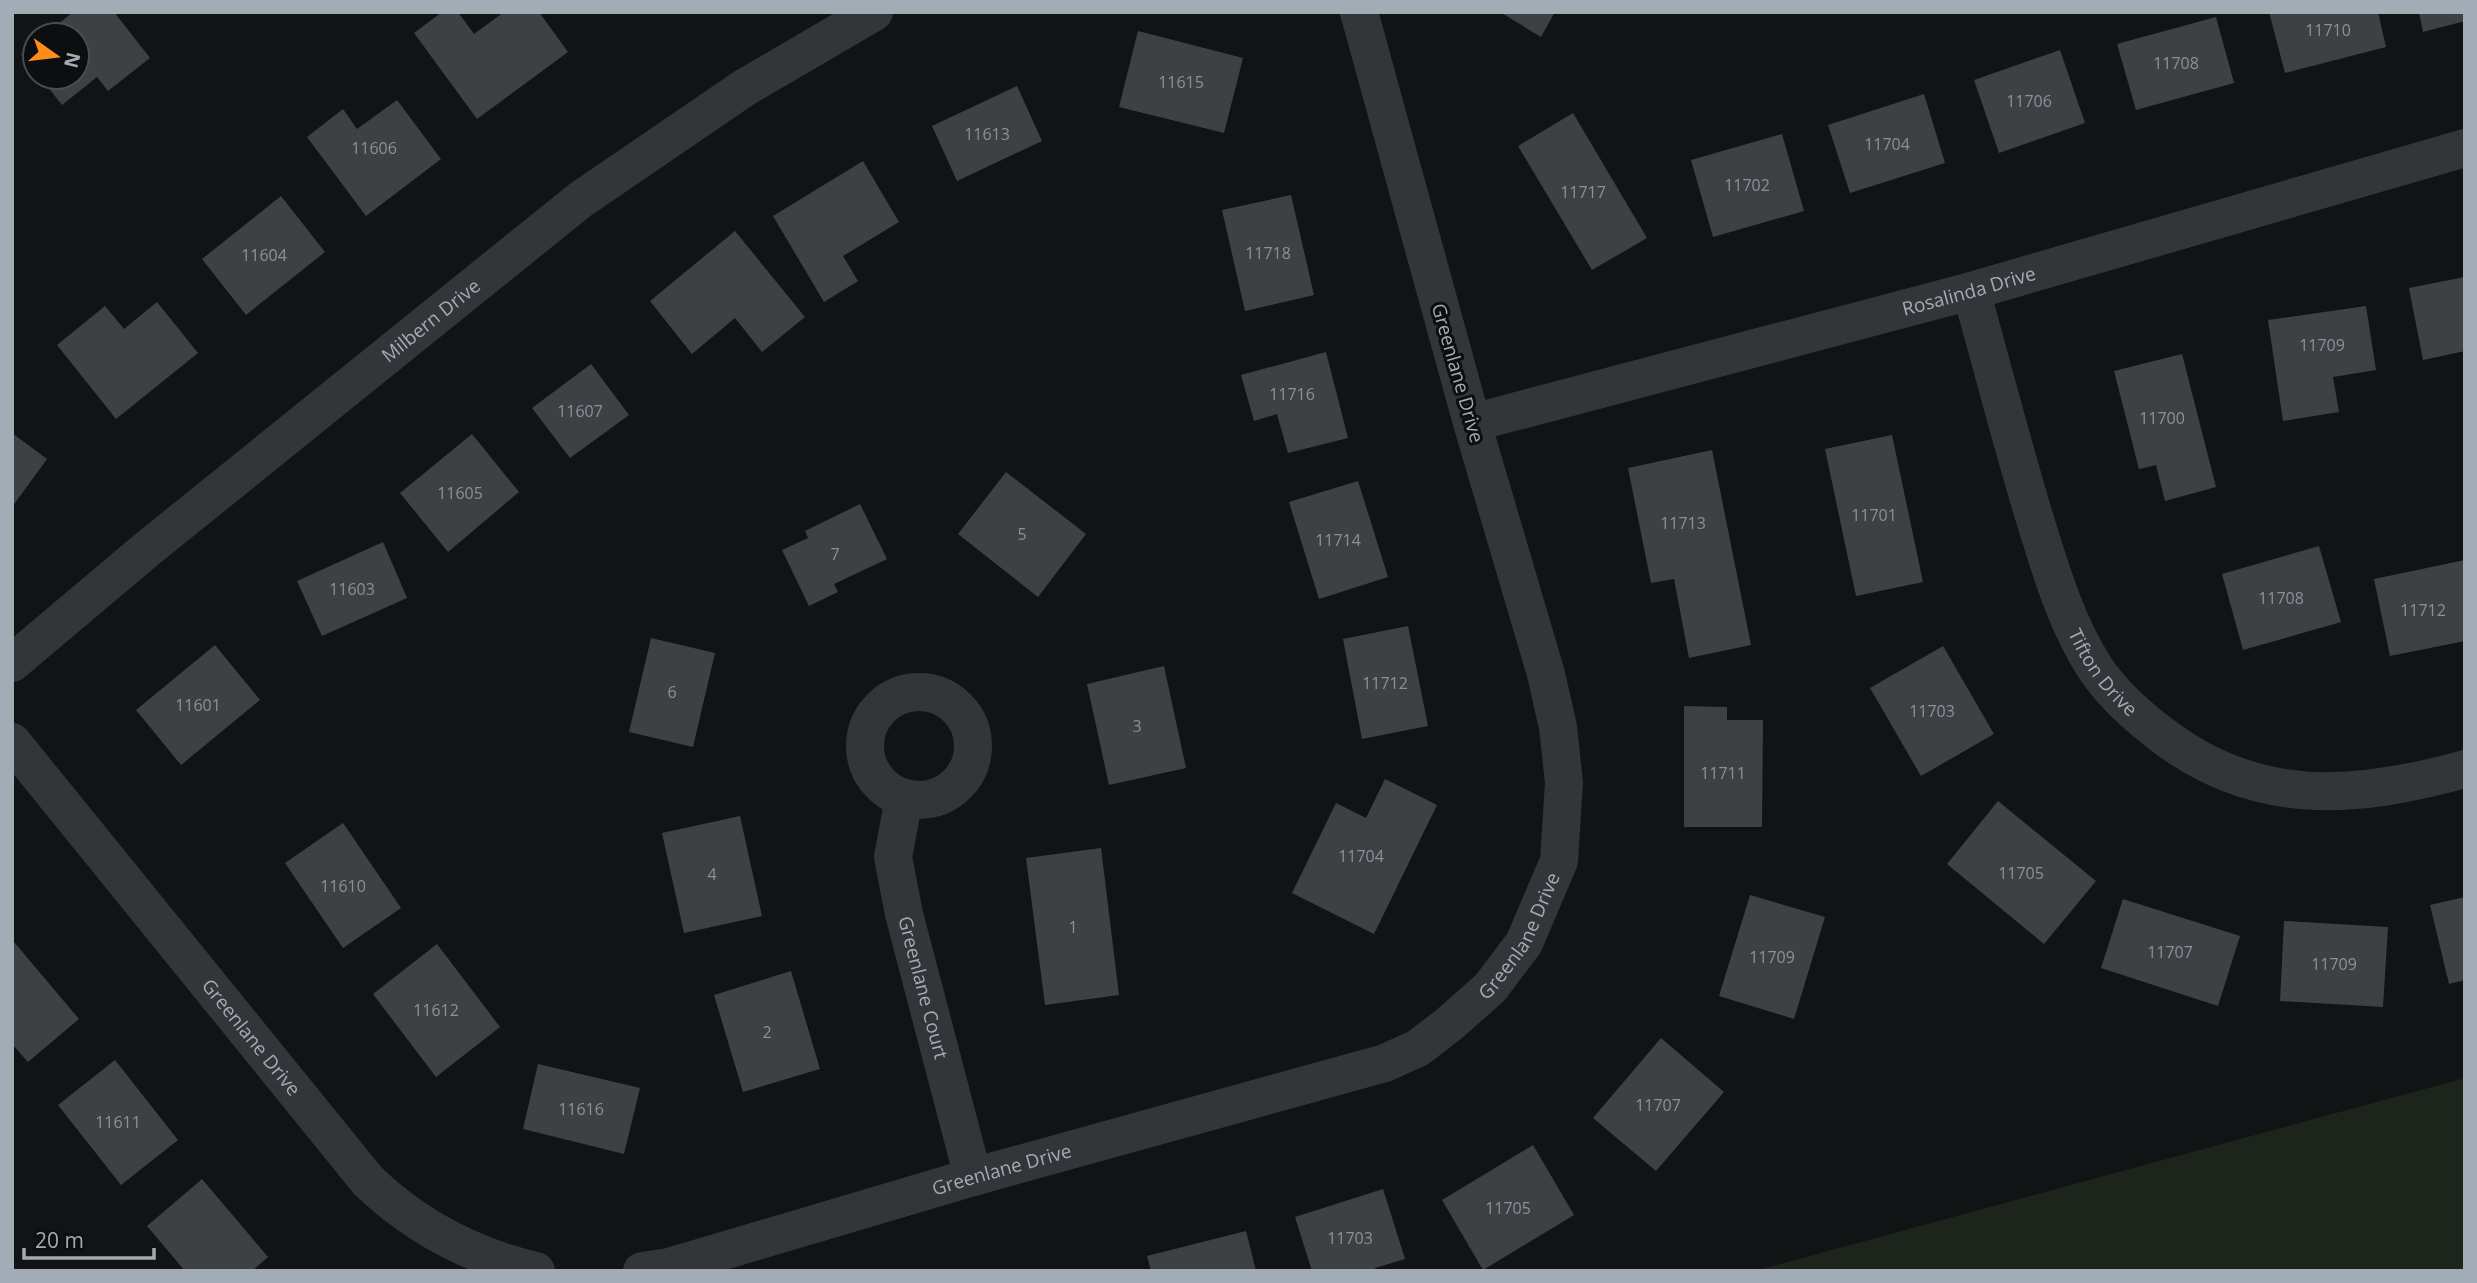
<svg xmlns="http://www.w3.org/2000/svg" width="2477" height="1283" font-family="'Open Sans',sans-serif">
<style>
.green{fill:#1c241c}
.building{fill:#3e4144}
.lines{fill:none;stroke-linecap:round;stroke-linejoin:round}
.minor{stroke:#333539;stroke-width:38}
.labels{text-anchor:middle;stroke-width:6;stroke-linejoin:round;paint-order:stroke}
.number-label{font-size:16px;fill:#89919a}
.street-label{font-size:19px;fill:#a2acb6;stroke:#0d0e0f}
</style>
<rect width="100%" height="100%" fill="#121314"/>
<polygon class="green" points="2465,1078 2465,1271 1754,1271"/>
<g class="building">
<polygon points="73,12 114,12 150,58 108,91 97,77 62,105 40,77 77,77 77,35 45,35"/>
<polygon points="442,12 458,12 474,34 504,12 539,12 568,52 477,119 414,33"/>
<polygon points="1500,12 1555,12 1541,37"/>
<polygon points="2269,12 2378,12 2386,47 2285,73"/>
<polygon points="2419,12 2465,12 2465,21 2423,32"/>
<polygon points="2216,17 2234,83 2136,110 2117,44"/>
<polygon points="1138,31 1243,58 1224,133 1119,107"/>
<polygon points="35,43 35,71 21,54"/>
<polygon points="2060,50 2085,123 1999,153 1974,80"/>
<polygon points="1017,86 1042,141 957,181 932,126"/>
<polygon points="1924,94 1945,163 1850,193 1828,125"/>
<polygon points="397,100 441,159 366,216 307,137 343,109 357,129"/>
<polygon points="1573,113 1647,238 1592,270 1518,146"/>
<polygon points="1782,134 1804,211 1713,237 1691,160"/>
<polygon points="863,161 899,222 843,256 858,281 824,302 773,216"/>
<polygon points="1291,195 1314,295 1245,311 1222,210"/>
<polygon points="281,196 325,252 246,315 202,259"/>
<polygon points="735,231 805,317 762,352 735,318 692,354 650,301"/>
<polygon points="2465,277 2465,351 2423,360 2409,288"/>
<polygon points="157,302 198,353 116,419 57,345 105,306 124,329"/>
<polygon points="2366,306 2376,370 2333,377 2339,412 2283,421 2268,320"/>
<polygon points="1326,352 1348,438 1288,453 1277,414 1254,421 1241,375"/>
<polygon points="2182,354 2216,487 2165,501 2156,465 2139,469 2114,371"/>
<polygon points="591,364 629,415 570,458 532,408"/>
<polygon points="12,433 47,459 12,507"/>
<polygon points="472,434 519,492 448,552 400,493"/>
<polygon points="1892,435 1923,582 1856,596 1825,449"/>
<polygon points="1712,450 1751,645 1689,658 1674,579 1651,583 1628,468"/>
<polygon points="1006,472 1086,534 1038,597 958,534"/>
<polygon points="1358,481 1388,577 1319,599 1289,502"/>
<polygon points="860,504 887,559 834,584 838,592 809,606 782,550 808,538 805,531"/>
<polygon points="383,542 407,598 322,636 297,581"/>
<polygon points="2319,546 2341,622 2243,650 2222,574"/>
<polygon points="2465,560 2465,641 2390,656 2374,579"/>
<polygon points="1408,626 1428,726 1362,739 1343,639"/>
<polygon points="651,638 715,653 693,747 629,732"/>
<polygon points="215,645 260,700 181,765 136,710"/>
<polygon points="1943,646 1994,734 1921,776 1870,688"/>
<polygon points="1164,666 1186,768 1109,785 1087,684"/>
<polygon points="1684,706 1727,707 1727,720 1763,720 1762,827 1684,827"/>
<polygon points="1385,779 1437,805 1374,934 1292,893 1336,803 1366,818"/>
<polygon points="1998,801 2096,881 2044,944 1947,864"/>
<polygon points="740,816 762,916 684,933 662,833"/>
<polygon points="343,823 401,908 343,948 285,863"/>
<polygon points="1101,848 1119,995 1045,1005 1026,858"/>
<polygon points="1750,895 1825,917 1794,1019 1719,996"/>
<polygon points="2465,897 2465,980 2449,984 2430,905"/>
<polygon points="2123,899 2240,936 2218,1006 2101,968"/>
<polygon points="2284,921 2388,927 2383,1007 2280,1001"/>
<polygon points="14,942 79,1019 28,1062 12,1044"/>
<polygon points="437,944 500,1027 436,1077 373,994"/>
<polygon points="791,971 820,1069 743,1092 714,995"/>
<polygon points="1661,1038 1724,1092 1656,1171 1593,1118"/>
<polygon points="115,1060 178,1140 121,1185 58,1105"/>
<polygon points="538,1064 640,1088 624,1154 523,1129"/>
<polygon points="1533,1145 1574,1215 1483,1270 1442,1200"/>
<polygon points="202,1179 268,1257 252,1271 185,1271 147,1226"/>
<polygon points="1383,1189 1405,1259 1375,1268 1376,1271 1312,1271 1295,1217"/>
<polygon points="1246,1231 1256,1271 1151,1271 1147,1256"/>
</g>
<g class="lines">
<g class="minor">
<path id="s1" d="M1971,291C1993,369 2013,448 2037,526C2052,574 2067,625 2095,668C2113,695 2137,716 2162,735C2257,808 2356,799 2465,769"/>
<path id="s2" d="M1472,423L1971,291L2465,148"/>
<path id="s3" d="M12,663L146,550L580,200L744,88L874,12"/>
<circle cx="919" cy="746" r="54"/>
<path id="s4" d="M12,742L368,1181C416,1227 471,1256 536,1271"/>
<path id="s5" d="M904,798L893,857L904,914L973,1177"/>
<path id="s6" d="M642,1271L669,1267L973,1177L1385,1063L1418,1048L1448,1025L1490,988L1524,943L1559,861L1564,783L1558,727L1546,674L1472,423L1359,12"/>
</g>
</g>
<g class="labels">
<g class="number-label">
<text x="2328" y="36">11710</text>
<text x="2176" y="69">11708</text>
<text x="1181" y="88">11615</text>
<text x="2029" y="107">11706</text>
<text x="987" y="140">11613</text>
<text x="1887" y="150">11704</text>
<text x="374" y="154">11606</text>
<text x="1747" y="191">11702</text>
<text x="1583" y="198">11717</text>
<text x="1268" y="259">11718</text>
<text x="264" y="261">11604</text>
<text x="2322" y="351">11709</text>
<text x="1292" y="400">11716</text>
<text x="580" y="417">11607</text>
<text x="2162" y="424">11700</text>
<text x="460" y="499">11605</text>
<text x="1874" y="521">11701</text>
<text x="1683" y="529">11713</text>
<text x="1022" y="540">5</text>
<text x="1338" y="546">11714</text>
<text x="835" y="560">7</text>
<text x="352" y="595">11603</text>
<text x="2281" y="604">11708</text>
<text x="2423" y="616">11712</text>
<text x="1385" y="689">11712</text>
<text x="672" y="698">6</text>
<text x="198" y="711">11601</text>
<text x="1932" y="717">11703</text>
<text x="1137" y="732">3</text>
<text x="1723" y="779">11711</text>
<text x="1361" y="862">11704</text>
<text x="2021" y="879">11705</text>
<text x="712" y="880">4</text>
<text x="343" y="892">11610</text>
<text x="1073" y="933">1</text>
<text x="2170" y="958">11707</text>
<text x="1772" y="963">11709</text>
<text x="2334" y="970">11709</text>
<text x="436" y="1016">11612</text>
<text x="767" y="1038">2</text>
<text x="1658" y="1111">11707</text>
<text x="581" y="1115">11616</text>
<text x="118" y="1128">11611</text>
<text x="1508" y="1214">11705</text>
<text x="1350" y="1244">11703</text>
</g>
<g class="street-label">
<text dy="7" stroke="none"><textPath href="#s2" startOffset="514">Rosalinda Drive</textPath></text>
<text dy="7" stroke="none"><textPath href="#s3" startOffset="541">Milbern Drive</textPath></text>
<text transform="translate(1458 373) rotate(74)" y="7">Greenlane Drive</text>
<text dy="7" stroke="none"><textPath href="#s1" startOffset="406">Tifton Drive</textPath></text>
<text dy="7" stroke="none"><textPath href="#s6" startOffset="962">Greenlane Drive</textPath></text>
<text dy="7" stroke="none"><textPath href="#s5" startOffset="194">Greenlane Court</textPath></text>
<text dy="7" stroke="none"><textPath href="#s4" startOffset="380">Greenlane Drive</textPath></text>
<text dy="7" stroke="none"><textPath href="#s6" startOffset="374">Greenlane Drive</textPath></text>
</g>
</g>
<rect width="2477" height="1283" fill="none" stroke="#a2acb6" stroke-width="28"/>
<g transform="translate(56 56) rotate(104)"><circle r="33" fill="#0d0e0f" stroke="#494d52" stroke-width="2"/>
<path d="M0-5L12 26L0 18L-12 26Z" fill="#ff8c1f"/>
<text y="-10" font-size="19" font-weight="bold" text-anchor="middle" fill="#a2acb6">N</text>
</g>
<path d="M24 1248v10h130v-10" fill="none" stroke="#a2acb6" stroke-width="3.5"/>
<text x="35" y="1248" font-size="21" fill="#a2acb6" stroke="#0d0e0f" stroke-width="5" paint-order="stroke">20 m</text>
</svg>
